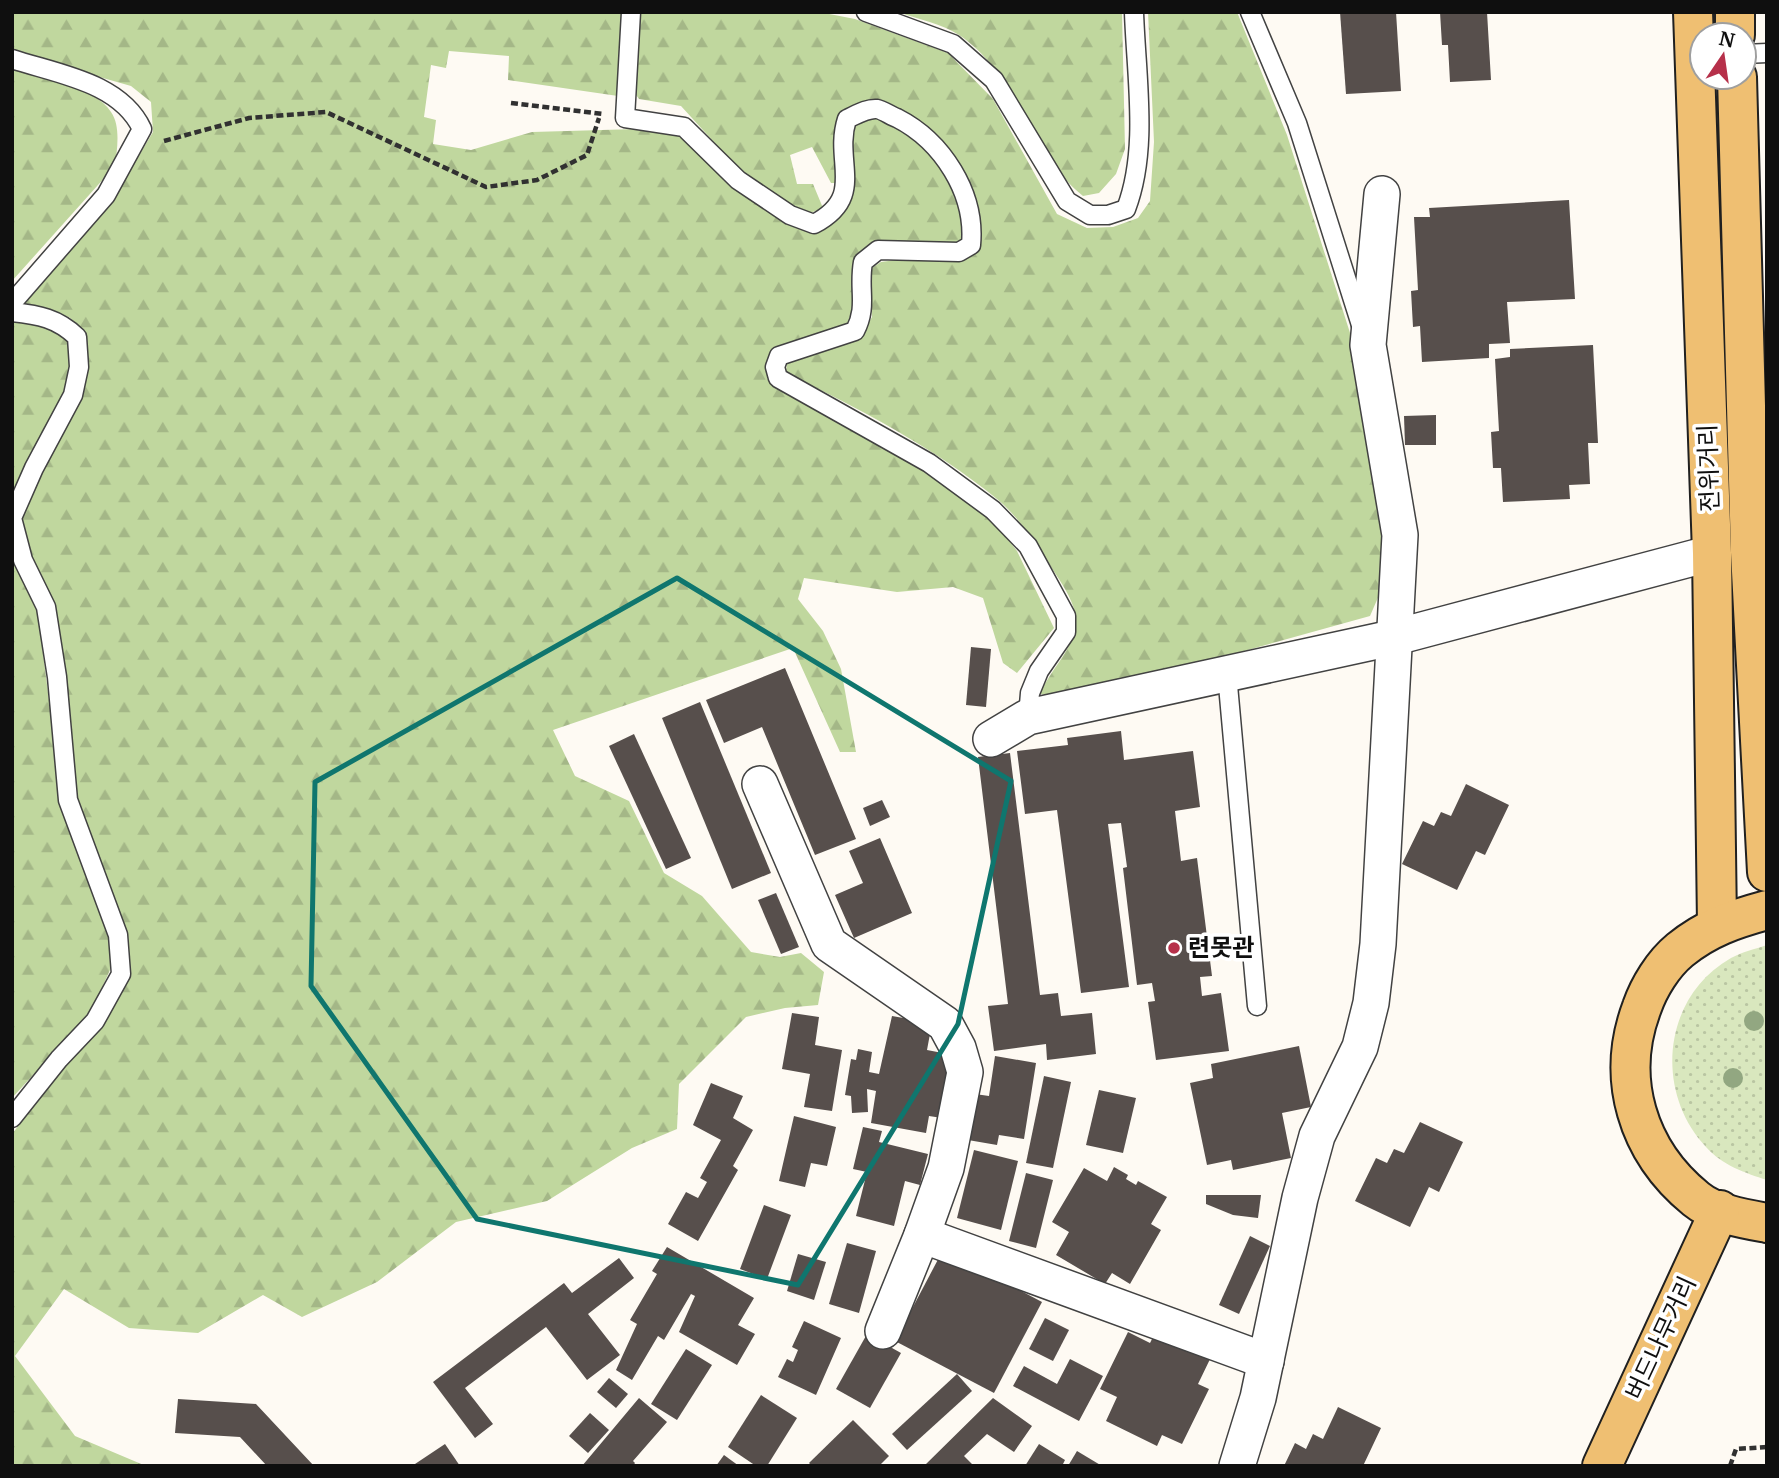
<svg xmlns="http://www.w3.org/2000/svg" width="1779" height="1478" font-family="Merriweather,'Noto Sans KR',serif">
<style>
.green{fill:url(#green-dots)}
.forest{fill:url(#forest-firs)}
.building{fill:#574f4c}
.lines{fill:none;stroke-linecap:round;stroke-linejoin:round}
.lane-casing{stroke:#424242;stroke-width:21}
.street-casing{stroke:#424242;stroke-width:38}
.primary-casing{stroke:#202020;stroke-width:42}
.path{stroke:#313131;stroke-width:4.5;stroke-dasharray:7 3.5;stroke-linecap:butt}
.lane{stroke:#fff;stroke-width:18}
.street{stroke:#fff;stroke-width:35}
.primary{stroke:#efbf72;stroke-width:38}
.tree{fill:#92a781}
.marked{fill:none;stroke:#0f766e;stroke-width:5;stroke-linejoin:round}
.poi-dot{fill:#b6304a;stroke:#fff;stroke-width:2.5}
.labels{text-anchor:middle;stroke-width:7;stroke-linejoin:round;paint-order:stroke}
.street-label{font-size:24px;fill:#0f0f0f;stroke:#fff}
.poi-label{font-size:24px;font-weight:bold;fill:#0f0f0f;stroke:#fff;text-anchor:start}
</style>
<defs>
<pattern id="green-dots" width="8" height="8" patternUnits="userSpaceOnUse" patternTransform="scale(1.75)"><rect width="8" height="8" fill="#d9e7be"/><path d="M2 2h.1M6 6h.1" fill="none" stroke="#b9c5a2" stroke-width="1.8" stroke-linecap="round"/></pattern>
<pattern id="forest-firs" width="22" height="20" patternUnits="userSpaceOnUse" patternTransform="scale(1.75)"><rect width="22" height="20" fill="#c0d79e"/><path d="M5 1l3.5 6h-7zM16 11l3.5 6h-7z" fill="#a4b787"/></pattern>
</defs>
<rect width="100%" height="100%" fill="#fefaf3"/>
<path class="green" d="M1767,945V1180C1745,1173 1722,1165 1706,1147C1654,1092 1662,997 1731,958C1742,952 1755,949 1767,945Z"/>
<g class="forest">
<path d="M12,12H624L618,96L508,80L509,56L449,51L446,68L431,65L424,117L436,120L433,144L471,150L532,132L637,129L669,132L686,138L708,163L741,191L815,232C853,213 855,192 852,152C851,143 849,134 853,126C865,106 902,125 916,137C926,145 935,159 943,170C961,194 965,211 963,240L955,244L875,241C834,274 864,291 847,324L773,350L767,362V378L774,386L821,410L931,475L990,516L1017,551L1054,628L1017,673L1003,663L983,598L953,587L897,592L804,578L798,599L823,631L841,669L856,752H840L793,648L553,730L575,776L629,801L664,873L702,896L751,952L780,957L801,953L824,972L818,1005L785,1008L746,1017L679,1084L677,1129L632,1148L547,1201L456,1222L377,1282L302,1317L263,1295L198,1333L129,1328L64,1289L15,1356L75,1436L146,1466H12V1134L67,1063L103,1023L130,973L126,933L75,796L21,519L87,365L84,331L69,317L22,305L114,197L153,132L151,102L131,86L12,52Z"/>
<path d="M641,12H819L855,19L948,53L993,99L1057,214L1087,228L1113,227L1138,218L1150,201L1154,142L1148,12H1237L1287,135L1358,358L1383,536L1380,593L1370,616L1072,699L1040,694C1051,667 1081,643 1075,613C1072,598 1061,582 1053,570C1037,545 1020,518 997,499C935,448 858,408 786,373L787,361L859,339L872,317L868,283L870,269L881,262L976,249C987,195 951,136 902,114C895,111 885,104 877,104C867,105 856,110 846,112L839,183H831L812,147L790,155L797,184H813L823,208L810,213L791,209L743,174L681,106L639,99L634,92Z"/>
<path d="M898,12H1122L1125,149L1116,174L1099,193L1083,196C1030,153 1018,74 959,35C943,24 917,19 898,12Z"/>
<path d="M12,67C40,78 95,86 111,112C121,126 117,150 115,166L12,281Z"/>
<polygon points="12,321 45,321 72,338 74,363 68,391 12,499"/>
<polygon points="12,546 37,606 62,803 113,940 110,970 91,1012 12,1098"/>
</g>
<g class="building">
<polygon points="1340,12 1396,12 1401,91 1346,94"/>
<polygon points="1440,12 1487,12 1491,80 1450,82 1448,45 1442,45"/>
<polygon points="1569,200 1575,299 1507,302 1510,343 1489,344 1489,358 1422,362 1420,326 1413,327 1411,291 1418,290 1414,217 1430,217 1429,208"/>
<polygon points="1593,345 1598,443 1588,443 1590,484 1569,485 1570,499 1503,502 1501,468 1493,468 1491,432 1499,431 1495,359 1510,357 1510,349"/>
<polygon points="1436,415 1436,445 1405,445 1404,416"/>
<polygon points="971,647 991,649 986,707 966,705"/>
<polygon points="785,668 856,839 815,855 762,727 724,743 706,700"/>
<polygon points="700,702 771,873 732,889 662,718"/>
<polygon points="1121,731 1124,760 1193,751 1200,807 1175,811 1181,861 1197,858 1212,976 1200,977 1202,996 1221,993 1229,1051 1156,1060 1148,1002 1155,1001 1152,983 1137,985 1123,868 1127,867 1121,823 1108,824 1129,987 1081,993 1057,810 1025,814 1017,751 1068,745 1067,738"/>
<polygon points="634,734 691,858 666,869 609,746"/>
<polygon points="1010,753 1040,995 1058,993 1061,1016 1092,1013 1096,1054 1047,1060 1046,1044 994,1051 988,1006 1008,1004 978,757"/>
<polygon points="1466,784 1509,805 1485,855 1476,851 1457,890 1402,864 1423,821 1434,826 1441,812 1451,816"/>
<polygon points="882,800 890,817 870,826 863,808"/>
<polygon points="880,838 912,913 854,938 835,895 863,883 849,851"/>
<polygon points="776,893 799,947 781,954 758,900"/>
<polygon points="792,1013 819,1017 815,1045 842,1050 832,1111 804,1107 810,1074 782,1069"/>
<polygon points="892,1016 932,1023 927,1050 953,1055 942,1118 929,1116 926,1133 871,1123 876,1091 867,1089 868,1112 852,1113 851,1096 845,1095 851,1059 856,1060 858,1049 872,1052 869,1072 879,1074"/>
<polygon points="1299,1046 1311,1107 1282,1113 1291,1158 1233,1170 1231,1160 1207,1165 1190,1083 1213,1078 1211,1064"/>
<polygon points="995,1056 1036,1063 1024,1139 999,1135 997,1145 968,1140 975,1094 989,1096"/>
<polygon points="1044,1076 1071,1082 1053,1168 1026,1163"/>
<polygon points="711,1083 743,1096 733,1118 753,1130 733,1166 738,1170 698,1241 668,1224 686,1192 698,1198 707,1182 700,1178 721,1140 693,1125"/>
<polygon points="1099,1090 1136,1098 1123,1153 1086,1145"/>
<polygon points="794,1116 836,1127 827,1166 811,1163 805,1187 779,1181"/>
<polygon points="1420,1122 1463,1142 1439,1192 1429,1187 1410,1227 1355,1201 1376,1158 1387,1163 1394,1149 1404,1153"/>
<polygon points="863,1127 882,1131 879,1142 928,1154 920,1185 905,1181 894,1226 856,1216 867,1172 853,1169"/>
<polygon points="974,1150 1018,1161 1001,1230 957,1218"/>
<polygon points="1114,1167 1128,1175 1126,1179 1136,1185 1138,1181 1167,1197 1151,1224 1161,1230 1130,1284 1112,1273 1105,1284 1056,1255 1069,1232 1052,1222 1084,1168 1107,1181"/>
<polygon points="1026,1173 1053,1180 1036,1248 1009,1241"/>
<polygon points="1206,1195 1261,1195 1258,1218 1233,1215 1206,1204"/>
<polygon points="764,1205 791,1215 767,1279 740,1269"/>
<polygon points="1250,1236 1270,1246 1239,1314 1219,1305"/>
<polygon points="847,1243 876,1251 859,1313 829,1304"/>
<polygon points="667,1247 754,1298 738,1325 755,1334 737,1365 679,1332 695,1296 691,1294 664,1340 658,1336 632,1380 616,1370 637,1324 630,1320 657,1274 652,1271"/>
<polygon points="943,1250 1042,1302 994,1393 895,1341"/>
<polygon points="798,1254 826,1262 814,1300 787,1291"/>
<polygon points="619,1258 634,1278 588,1314 620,1355 587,1380 546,1327 465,1388 493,1424 475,1438 433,1382 564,1283 572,1293"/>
<polygon points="1045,1318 1069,1330 1053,1361 1029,1349"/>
<polygon points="804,1321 841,1338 816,1395 778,1377 787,1359 793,1362 798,1350 792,1347"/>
<polygon points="1157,1329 1212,1355 1198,1384 1209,1389 1182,1444 1162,1435 1157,1446 1106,1421 1117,1397 1100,1389 1128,1332 1150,1343"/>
<polygon points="867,1334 901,1353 870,1408 836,1389"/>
<polygon points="686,1349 712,1365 677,1420 651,1404"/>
<polygon points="1070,1359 1103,1376 1079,1421 1013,1386 1024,1366 1057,1384"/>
<polygon points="957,1374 972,1391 907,1450 892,1434"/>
<polygon points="609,1378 628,1394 616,1408 597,1392"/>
<polygon points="761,1395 797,1418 767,1466 756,1466 728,1447"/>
<polygon points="639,1398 667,1422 633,1461 635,1463 633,1466 582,1466"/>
<polygon points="993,1398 1032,1426 1014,1452 987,1434 964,1456 974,1466 924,1466"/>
<polygon points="178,1399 256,1404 314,1466 267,1466 240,1437 175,1433"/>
<polygon points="1338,1407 1381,1428 1363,1466 1284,1466 1295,1443 1306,1449 1313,1434 1323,1439"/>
<polygon points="590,1413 609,1430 588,1453 569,1436"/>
<polygon points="853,1420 889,1456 879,1466 812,1466 809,1463"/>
<polygon points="445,1444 460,1466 412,1466"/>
<polygon points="1039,1444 1065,1460 1062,1466 1025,1466"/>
<polygon points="1077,1451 1102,1466 1068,1466"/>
<polygon points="724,1455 739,1466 716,1466"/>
</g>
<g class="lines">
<g class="lane-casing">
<g id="lane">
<path d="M631,12L625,118L684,127L738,180L790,215L814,224C867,196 833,162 847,119C856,115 867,108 877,109C883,110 891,116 897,118C942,141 976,193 971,245L959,252L878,250L863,262C858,290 868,306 855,331L779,356L775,367L778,378L929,463L993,510L1028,546L1066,616V632L1039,671L1030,693L1028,717"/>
<path d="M866,12L953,44L994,80L1067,201L1090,215H1108L1126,209C1149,149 1136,76 1134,12"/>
<polyline points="1250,12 1297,123 1361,325"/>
<polyline points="1744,54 1767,53"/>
<path d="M12,59C57,74 120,82 142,129L106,195L12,303"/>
<path d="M12,312C39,315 57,318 77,337L79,367L73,395L34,468L12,518L23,560L46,607L57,677L68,800L118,935L121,974L95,1021L59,1059L12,1118"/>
<polyline points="1227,674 1257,1006"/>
</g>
</g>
<g class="street-casing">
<g id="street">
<polyline points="991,739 1028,717 1396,637 1712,553"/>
<polyline points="760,784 829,944 945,1024 958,1048 965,1072 946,1168 922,1235 883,1331"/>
<polyline points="922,1235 1266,1361"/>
<polyline points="1237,1466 1258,1398 1300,1198 1317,1136 1360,1047 1371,1003 1378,944 1400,535 1368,345 1382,194"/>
</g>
</g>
<g class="primary-casing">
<g id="primary">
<polyline points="1693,12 1712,553 1717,924"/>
<polyline points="1735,12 1735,35"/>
<polyline points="1737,77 1750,552 1767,872"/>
<path d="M1767,910C1734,919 1707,928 1680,950C1663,964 1649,987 1642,1007C1615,1078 1637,1151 1696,1199C1714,1214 1745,1219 1767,1223"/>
<polyline points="1602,1466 1720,1210"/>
</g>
</g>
<g class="path">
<polyline points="511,103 603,114"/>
<polyline points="164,141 249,118 326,112 486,187 537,180 587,155 599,118"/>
<polyline points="1730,1466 1736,1449 1767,1447"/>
</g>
<use href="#lane" class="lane"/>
<use href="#street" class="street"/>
<use href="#primary" class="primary"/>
</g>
<g class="tree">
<circle cx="1754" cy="1021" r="10"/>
<circle cx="1733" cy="1078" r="10"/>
</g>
<path class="marked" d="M677,578L1011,781L958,1024L798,1285L477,1219L311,986L315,782Z"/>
<circle class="poi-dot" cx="1174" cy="948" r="7"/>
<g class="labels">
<g class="street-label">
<text transform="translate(1709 468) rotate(-92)" y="8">전위거리</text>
<text transform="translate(1661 1338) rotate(-65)" y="8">버드나무거리</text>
</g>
<g class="poi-label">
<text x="1188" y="956">련못관</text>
</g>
</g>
<rect width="1779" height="1478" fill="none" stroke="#0f0f0f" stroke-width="28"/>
<g transform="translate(1723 56) rotate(13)"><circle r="33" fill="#ffffff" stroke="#9f9f9f" stroke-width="2"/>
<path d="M0-5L12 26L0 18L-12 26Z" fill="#b6304a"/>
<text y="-10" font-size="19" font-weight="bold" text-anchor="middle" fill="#0f0f0f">N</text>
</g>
</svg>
